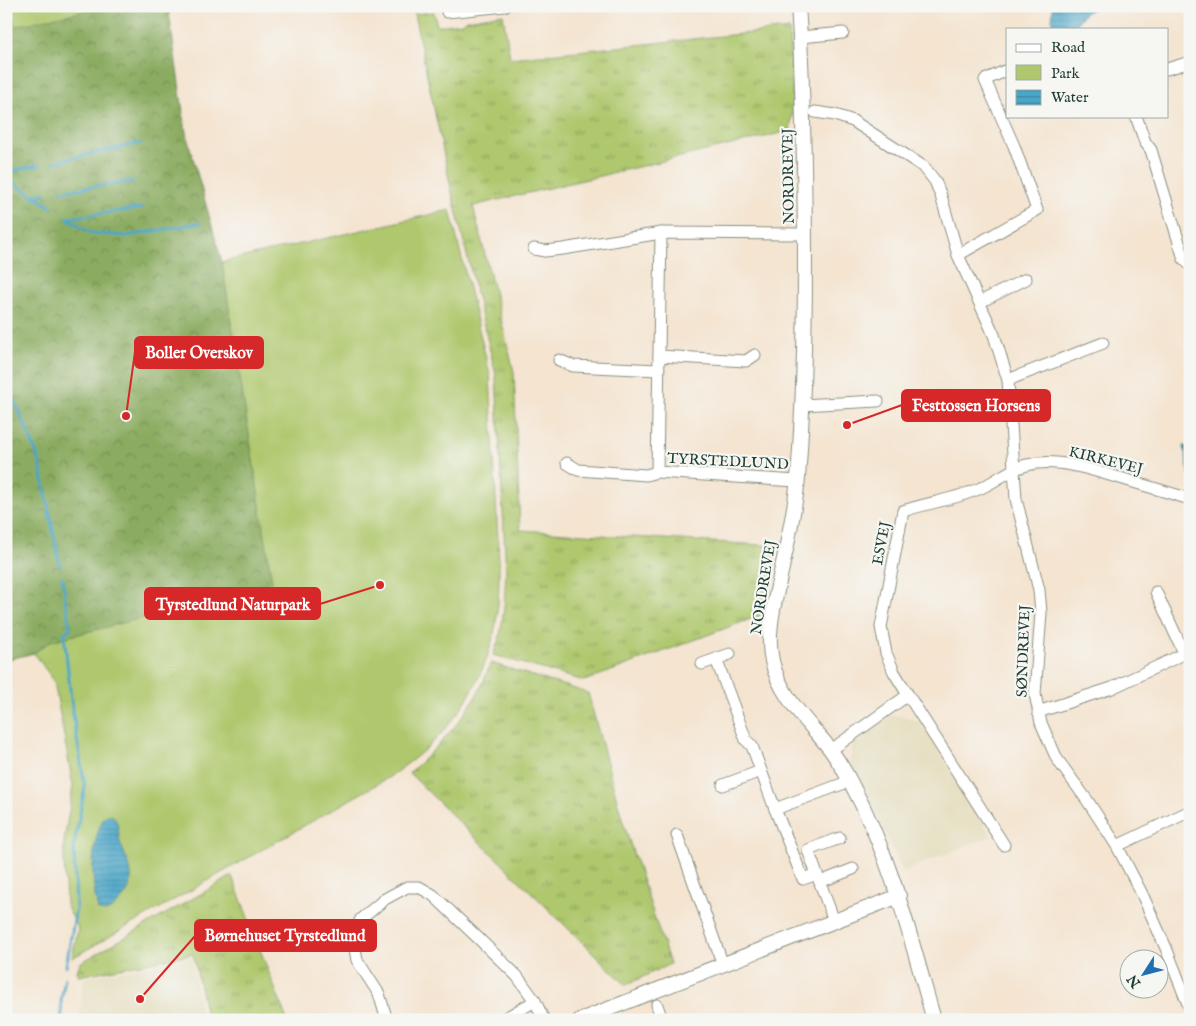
<svg xmlns="http://www.w3.org/2000/svg" width="1196" height="1026" font-family="'IM FELL English',serif">
<style>
.built{fill:#e3dbba}
.grass{fill:url(#grass-tufts);stroke:#678250}
.forest{fill:url(#forest-crowns);stroke:#55744a}
.park{fill:#afc86d;stroke:#678250}
.water{fill:url(#water-rules);stroke:#34727e}
.lines{fill:none;stroke-linecap:round;stroke-linejoin:round}
.stream{stroke:#4aa6c8;stroke-width:3}
.minor-casing{stroke:#8a9082;stroke-width:13}
.tertiary-casing{stroke:#8a9082;stroke-width:16}
.minor{stroke:#fff;stroke-width:11}
.tertiary{stroke:#fff;stroke-width:14}
.labels{text-anchor:middle;stroke-width:4.5;stroke-linejoin:round;paint-order:stroke}
.street-label{font-size:15px;fill:#1f3d34;stroke:#f6f6f2}
.leader{fill:none;stroke:#d62828;stroke-width:2}
.callout-dot{fill:#d62828;stroke:#f6f6f2;stroke-width:2}
.callout{fill:#d62828;stroke:#d62828;stroke-width:2}
.callout-label{font-size:16px;text-anchor:middle;font-weight:bold;fill:#fff}
</style>
<defs>
<pattern id="grass-tufts" width="24" height="20" patternUnits="userSpaceOnUse" patternTransform="scale(1.25)"><rect width="24" height="20" fill="#afc86d"/><path d="M3 7l-1-3M5 7V3M7 7l1-3M15 17l-1-3M17 17v-4M19 17l1-3" fill="none" stroke="#8ea45a"/></pattern>
<pattern id="forest-crowns" width="20" height="18" patternUnits="userSpaceOnUse" patternTransform="scale(1.25)"><rect width="20" height="18" fill="#8bac60"/><path d="M2 6a3 3 0 1 1 6 0M12 15a3 3 0 1 1 6 0" fill="none" stroke="#718d50"/></pattern>
<pattern id="water-rules" width="6" height="5" patternUnits="userSpaceOnUse" patternTransform="scale(1.25)"><rect width="6" height="5" fill="#4aa6c8"/><path d="M0 2.5h6" fill="none" stroke="#3d88a3"/></pattern>
</defs>
<rect width="100%" height="100%" fill="#f6f6f2"/>
<filter id="ink" filterUnits="userSpaceOnUse"><feTurbulence type="fractalNoise" baseFrequency=".02" numOctaves="2"/><feDisplacementMap in="SourceGraphic" scale="10" xChannelSelector="R" yChannelSelector="G"/><feConvolveMatrix kernelMatrix="1 2 1 2 8 2 1 2 1" color-interpolation-filters="sRGB"/></filter>
<filter id="wash" filterUnits="userSpaceOnUse"><feTurbulence type="fractalNoise" baseFrequency=".0096" numOctaves="4" result="noise"/><feDisplacementMap in="SourceGraphic" scale="20" xChannelSelector="R" yChannelSelector="G"/><feGaussianBlur stdDeviation="1.12" result="paint"/><feColorMatrix in="noise" values="0 0 0 0 0 0 0 0 0 0 0 0 0 0 0 0 0 1.4 0 .05"/><feComposite in="paint" operator="in"/></filter>
<g filter="url(#wash)">
<rect width="100%" height="100%" fill="#f4e4d0"/>
<g class="built">
<polygon points="893,715 920,721 991,836 903,871 862,783 850,762 853,744"/>
<polygon points="191,957 202,1020 80,1020 84,978"/>
</g>
<g class="grass">
<polygon points="434,12 437,26 462,23 466,20 503,14 510,58 789,29 793,109 790,131 473,206 514,372 520,530 777,546 764,614 584,681 493,655 500,636 504,608 506,572 496,375 452,193 414,14"/>
<path d="M491,663L588,693L623,822L670,964L626,985L409,773C436,749 461,723 479,691C484,682 487,672 491,663Z"/>
<polygon points="232,876 287,1020 207,1020 193,954 79,976 77,971 80,963"/>
</g>
<polygon class="forest" points="6,6 168,6 186,133 222,262 272,582 231,596 51,641 34,653 6,660"/>
<g class="park">
<polygon points="9,6 107,6 15,26"/>
<path d="M450,210L490,375L499,562C499,579 499,597 497,615C492,661 466,710 433,742C419,756 403,767 388,778L72,958L78,928L66,905L64,861V841L73,786L54,681L34,653L51,641L231,596L272,581L222,262Z"/>
</g>
<g class="water">
<polygon points="1053,6 1101,6 1086,12 1072,29 1055,29 1052,20"/>
<polygon points="1185,445 1190,451 1190,478 1184,447"/>
<path d="M108,815C112,816 113,815 115,818C119,824 118,835 120,842C124,855 132,865 131,879C130,891 124,898 115,906C109,911 106,914 98,910C91,881 90,844 104,817Z"/>
</g>
<g class="lines">
<g class="stream">
<polyline points="54,162 140,143"/>
<polyline points="6,172 39,165"/>
<polyline points="6,178 51,207"/>
<polyline points="61,191 133,181"/>
<polyline points="34,195 46,194"/>
<polyline points="67,218 91,233 127,236 200,223"/>
<polyline points="68,218 142,208"/>
<polyline points="6,388 19,410 39,460 60,566"/>
<polyline points="62,577 70,629 64,634 72,708 85,787 74,845 76,909 66,966"/>
<polyline points="62,1020 61,1001 65,978"/>
</g>
</g>
</g>
<g filter="url(#ink)">
<g class="lines">
<g class="minor-casing">
<g id="minor">
<polyline points="447,12 505,6"/>
<polyline points="800,37 843,33"/>
<polyline points="1167,69 1190,62"/>
<polyline points="815,112 835,115 853,121 924,167 935,181 941,196 958,255 994,335 1008,380 1016,499 1039,590 1041,613 1035,694 1041,723 1057,759 1087,800 1117,846 1142,894 1166,948 1190,1009"/>
<polyline points="1136,116 1145,142 1151,150 1184,259 1190,265"/>
<polyline points="534,249 545,251 563,249 661,233"/>
<polyline points="958,255 1037,210 1014,146 985,80 1007,70"/>
<polyline points="980,302 1026,279"/>
<polyline points="659,356 746,361 755,355"/>
<polyline points="559,360 573,366 658,370"/>
<polyline points="1008,380 1103,343"/>
<polyline points="801,405 878,401"/>
<polyline points="567,463 578,470 646,475 657,472"/>
<polyline points="797,481 657,472 661,233 805,234"/>
<polyline points="1156,592 1184,653"/>
<polyline points="716,659 746,740 752,746 775,809"/>
<polyline points="702,664 730,654"/>
<polyline points="1038,712 1112,688 1190,651"/>
<polyline points="831,750 908,695"/>
<polyline points="723,785 761,771"/>
<polyline points="677,835 723,965"/>
<path d="M1004,845L908,695L894,672L886,653L881,627L903,511C930,502 958,499 983,487C998,480 1011,468 1027,465C1058,457 1091,470 1120,478C1143,485 1167,492 1190,499"/>
<polyline points="1117,846 1190,811"/>
<polyline points="817,874 803,879 775,809 850,781"/>
<polyline points="820,882 853,869"/>
<polyline points="834,921 808,850 840,838"/>
<polyline points="657,1005 662,1020"/>
<polyline points="387,1020 379,994 357,960 354,943 356,929 361,919 385,899 407,887 419,887 433,895 477,937 517,976 535,1001 544,1020"/>
<polyline points="502,1020 535,1001"/>
</g>
</g>
<g class="tertiary-casing">
<g id="tertiary">
<path d="M798,6C802,59 803,112 804,165C806,269 806,374 798,478C795,511 787,545 780,577C774,605 766,633 772,661C780,697 808,721 830,749C838,760 846,773 852,785C892,859 911,940 934,1020"/>
<polyline points="580,1020 899,896"/>
</g>
</g>
<use href="#minor" class="minor"/>
<use href="#tertiary" class="tertiary"/>
</g>
</g>
<g class="labels">
<g class="street-label">
<text transform="translate(788 176) rotate(-91)" y="5">NORDREVEJ</text>
<text transform="translate(1106 460) rotate(14)" y="5">KIRKEVEJ</text>
<text transform="translate(728 461) rotate(3)" y="5">TYRSTEDLUND</text>
<text transform="translate(881 543) rotate(-79)" y="5">ESVEJ</text>
<text transform="translate(763 587) rotate(-81)" y="5">NORDREVEJ</text>
<text transform="translate(1023 651) rotate(-88)" y="5">SØNDREVEJ</text>
</g>
</g>
<path class="leader" d="M126 416L135 352M847 425L902 405M380 585L320 604M140 999L195 936"/>
<g class="callout-dot">
<circle cx="126" cy="416" r="5"/>
<circle cx="847" cy="425" r="5"/>
<circle cx="380" cy="585" r="5"/>
<circle cx="140" cy="999" r="5"/>
</g>
<g class="callout">
<rect x="135" y="337" width="128" height="31" rx="5"/>
<rect x="902" y="390" width="148" height="31" rx="5"/>
<rect x="145" y="588" width="175" height="31" rx="5"/>
<rect x="195" y="920" width="181" height="31" rx="5"/>
</g>
<g class="callout-label">
<text x="199" y="358">Boller Overskov</text>
<text x="976" y="411">Festtossen Horsens</text>
<text x="233" y="610">Tyrstedlund Naturpark</text>
<text x="285" y="941">Børnehuset Tyrstedlund</text>
</g>
<rect width="1196" height="1026" fill="none" stroke="#f6f6f2" stroke-width="25"/>
<rect x="1006" y="28" width="162" height="90" fill="#f6f6f2" stroke="#a0aca6"/>
<rect x="1016" y="44" width="25" height="8" fill="#ffffff" stroke="#a0aca6"/>
<text x="1051" y="52" font-size="15" fill="#1f3d34">Road</text>
<rect x="1016" y="65" width="25" height="15" fill="#afc86d" stroke="#a0aca6"/>
<text x="1051" y="78" font-size="15" fill="#1f3d34">Park</text>
<rect x="1016" y="90" width="25" height="15" fill="url(#water-rules)" stroke="#a0aca6"/>
<text x="1051" y="102" font-size="15" fill="#1f3d34">Water</text>
<g transform="translate(1144 974) rotate(234)"><circle r="24" fill="#f6f6f2" stroke="#a0aca6"/>
<path d="M0-4L9 19L0 12L-9 19Z" fill="#1f6fb2"/>
<text y="-8" font-size="14" font-weight="bold" text-anchor="middle" fill="#1f3d34">N</text>
</g>
</svg>
